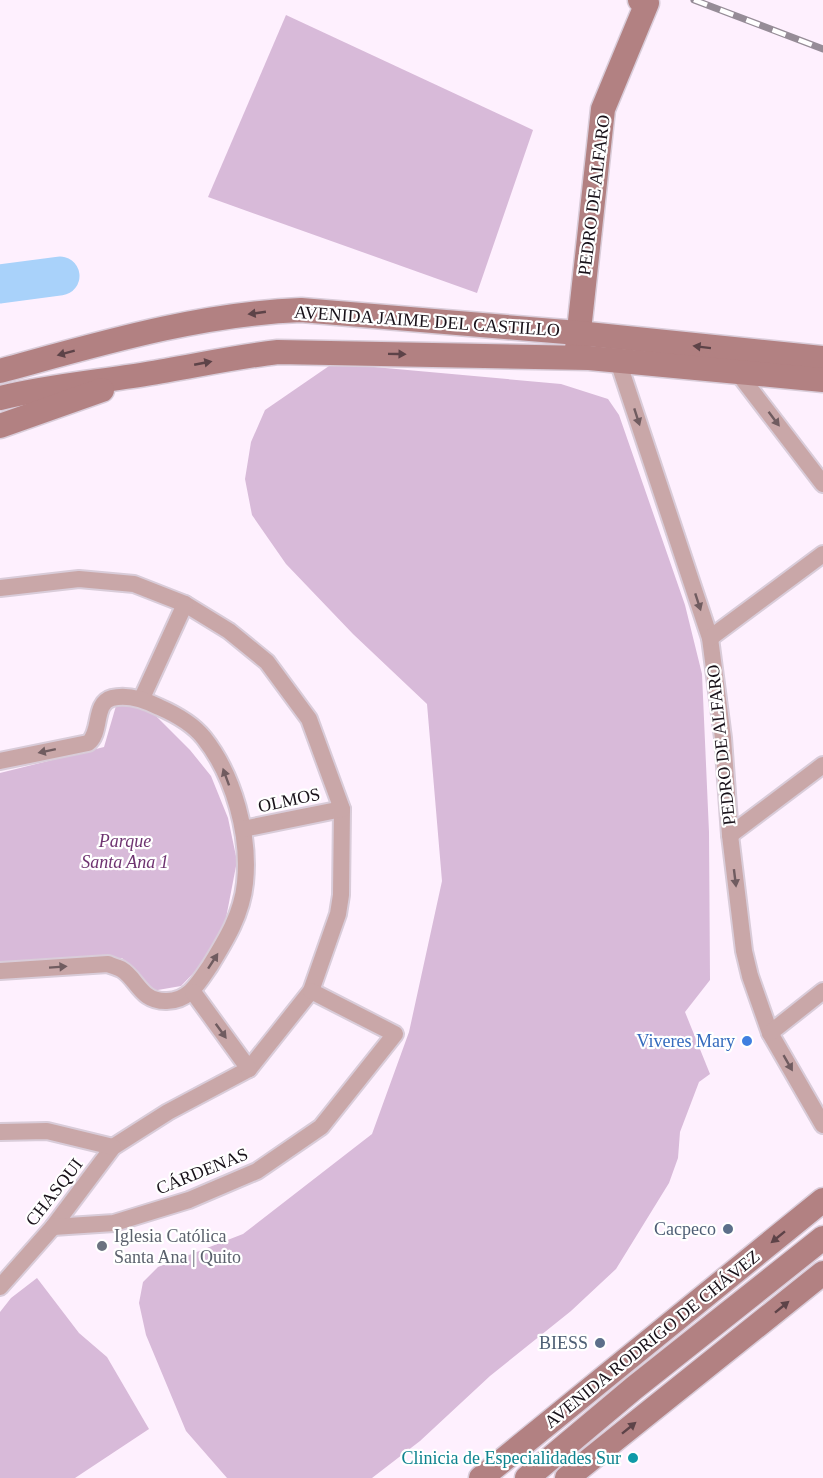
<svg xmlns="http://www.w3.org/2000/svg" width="823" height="1478" font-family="Georgia,serif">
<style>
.green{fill:#d8bad9}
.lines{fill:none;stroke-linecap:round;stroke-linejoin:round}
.river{stroke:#a9d2fa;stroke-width:39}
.street-casing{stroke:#d9ccd9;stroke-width:20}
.secondary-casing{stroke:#d9ccd9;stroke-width:27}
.street{stroke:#c9a7a8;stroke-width:16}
.secondary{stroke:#b28182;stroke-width:24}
.rail-casing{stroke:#968c97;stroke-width:7}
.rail{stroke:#fff;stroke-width:4.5;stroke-dasharray:14;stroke-linecap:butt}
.oneway{fill:#5d4348}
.oneway2{fill:#705c60}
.shop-dot{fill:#3f7fe0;stroke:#fff;stroke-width:2}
.service-dot{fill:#5c6f8a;stroke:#fff;stroke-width:2}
.worship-dot{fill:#6b7280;stroke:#fff;stroke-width:2}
.culture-dot{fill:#0f9aa8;stroke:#fff;stroke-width:2}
.labels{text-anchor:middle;stroke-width:4.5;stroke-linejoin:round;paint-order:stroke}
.street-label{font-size:18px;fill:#181119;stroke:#fff}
.park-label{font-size:18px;font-style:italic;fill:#6f3471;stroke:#fff}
.shop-label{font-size:18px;fill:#366cbe;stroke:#fff;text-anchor:end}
.service-label{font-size:18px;fill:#4e5e75;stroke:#fff;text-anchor:end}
.worship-label{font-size:18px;fill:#5b616d;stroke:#fff;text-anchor:start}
.culture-label{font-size:18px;fill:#0d838f;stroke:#fff;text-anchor:end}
</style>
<rect width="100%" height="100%" fill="#fef0fe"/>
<g class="green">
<polygon points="286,15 533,130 477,293 208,197"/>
<polygon points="329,366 363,366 561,384 608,399 619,415 685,605 702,674 709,832 710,980 685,1012 710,1074 699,1082 680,1132 678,1158 669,1183 616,1269 571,1311 490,1376 420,1441 372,1478 227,1478 186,1431 146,1335 139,1303 143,1282 158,1267 243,1234 372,1134 409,1032 442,881 427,704 353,634 286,564 252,515 245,479 251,442 265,410"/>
<polygon points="118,699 155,715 190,750 211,776 228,818 237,861 226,918 208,958 181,986 152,991 122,958 0,963 0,773 104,747"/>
<polygon points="37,1278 79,1333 107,1357 149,1429 75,1478 0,1478 0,1312 11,1298"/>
</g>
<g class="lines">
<polyline class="river" points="0,284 60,276"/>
<g class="street-casing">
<g id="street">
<polyline points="615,352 710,638 723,738 730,835 744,951 750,976 770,1033 823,1125"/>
<polyline points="738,366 738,373 823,484"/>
<polyline points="0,588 79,579 134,584 185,604 229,631 267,662 309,719 342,809 341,895 338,914 311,991 249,1069 168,1112 113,1147 53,1227 0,1287"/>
<polyline points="710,638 823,554"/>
<polyline points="142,698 185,604"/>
<path d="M0,761L88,743C102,733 93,703 112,698C128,694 145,700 159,707C175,714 193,724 204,738C234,776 250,835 245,883C242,914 226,940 210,966C199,982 189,1001 167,1001C140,1002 138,979 121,969C117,967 112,966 108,964L0,971"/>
<polyline points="243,829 342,809"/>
<polyline points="730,835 823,765"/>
<polyline points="193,992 249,1069"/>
<polyline points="770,1033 823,991"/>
<polyline points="0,1132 47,1131 113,1147"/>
<polyline points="53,1227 114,1223 189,1200 257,1171 321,1127 395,1034 311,991"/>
</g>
</g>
<g class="secondary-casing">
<g id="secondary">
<polyline points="577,349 603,109 647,3 640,0"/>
<path d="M0,371C99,344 198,314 301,310L578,333L823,358"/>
<path d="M0,398C48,386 97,382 146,374C190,367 234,357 278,352L589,358L823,380"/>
<polyline points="0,426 102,390"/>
<polyline points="481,1478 823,1200"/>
<polyline points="527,1478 634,1388 823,1238"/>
<polyline points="567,1478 823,1273"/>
</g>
</g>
<use href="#street" class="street"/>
<use href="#secondary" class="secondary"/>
<g class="rail-casing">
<polyline id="rail" points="694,0 823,49"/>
</g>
<use href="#rail" class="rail"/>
</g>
<defs><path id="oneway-solid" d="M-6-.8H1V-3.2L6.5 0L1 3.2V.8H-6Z" transform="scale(1.5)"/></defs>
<g class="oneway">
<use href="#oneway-solid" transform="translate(257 313) rotate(172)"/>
<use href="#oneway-solid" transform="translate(702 347) rotate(-173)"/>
<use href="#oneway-solid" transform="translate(66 353) rotate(165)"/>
<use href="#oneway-solid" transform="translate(397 354) rotate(1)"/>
<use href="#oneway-solid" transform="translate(203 363) rotate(-11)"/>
<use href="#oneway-solid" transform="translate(778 1237) rotate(141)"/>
<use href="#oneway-solid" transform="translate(782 1307) rotate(-39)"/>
<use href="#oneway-solid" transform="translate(629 1428) rotate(-39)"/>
</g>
<g class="oneway2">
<use href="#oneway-solid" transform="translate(637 417) rotate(72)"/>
<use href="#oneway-solid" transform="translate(774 419) rotate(53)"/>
<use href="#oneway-solid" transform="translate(698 602) rotate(72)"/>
<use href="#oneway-solid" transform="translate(47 751) rotate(168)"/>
<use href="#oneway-solid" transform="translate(226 777) rotate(-110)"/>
<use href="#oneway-solid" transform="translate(735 878) rotate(83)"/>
<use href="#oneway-solid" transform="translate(213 961) rotate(-57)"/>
<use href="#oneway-solid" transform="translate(58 967) rotate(-4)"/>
<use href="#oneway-solid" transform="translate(221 1031) rotate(54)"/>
<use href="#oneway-solid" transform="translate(788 1063) rotate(60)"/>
</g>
<circle class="shop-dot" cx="747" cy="1041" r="6"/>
<g class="service-dot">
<circle cx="728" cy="1229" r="6"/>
<circle cx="600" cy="1343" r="6"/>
</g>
<circle class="worship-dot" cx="102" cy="1246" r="6"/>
<circle class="culture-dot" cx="633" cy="1458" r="6"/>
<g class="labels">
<g class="street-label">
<text transform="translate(594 195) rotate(-83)" y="6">PEDRO DE ALFARO</text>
<text transform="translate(427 321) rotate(4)" y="6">AVENIDA JAIME DEL CASTILLO</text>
<text transform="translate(721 745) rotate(-96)" y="6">PEDRO DE ALFARO</text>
<text transform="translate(289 800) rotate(-12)" y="6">OLMOS</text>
<text transform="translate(202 1171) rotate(-22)" y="6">CÁRDENAS</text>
<text transform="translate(54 1192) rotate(-52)" y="6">CHASQUI</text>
<text transform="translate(652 1339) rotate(-39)" y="6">AVENIDA RODRIGO DE CHÁVEZ</text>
</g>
<g class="park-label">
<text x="125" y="847">Parque<tspan x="125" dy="21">Santa Ana 1</tspan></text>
</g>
<g class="shop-label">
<text x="735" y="1047">Viveres Mary</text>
</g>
<g class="service-label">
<text x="716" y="1235">Cacpeco</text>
<text x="588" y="1349">BIESS</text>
</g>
<g class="worship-label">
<text x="114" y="1242">Iglesia Católica<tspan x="114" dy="21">Santa Ana | Quito</tspan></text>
</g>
<g class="culture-label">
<text x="621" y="1464">Clinicia de Especialidades Sur</text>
</g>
</g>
</svg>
